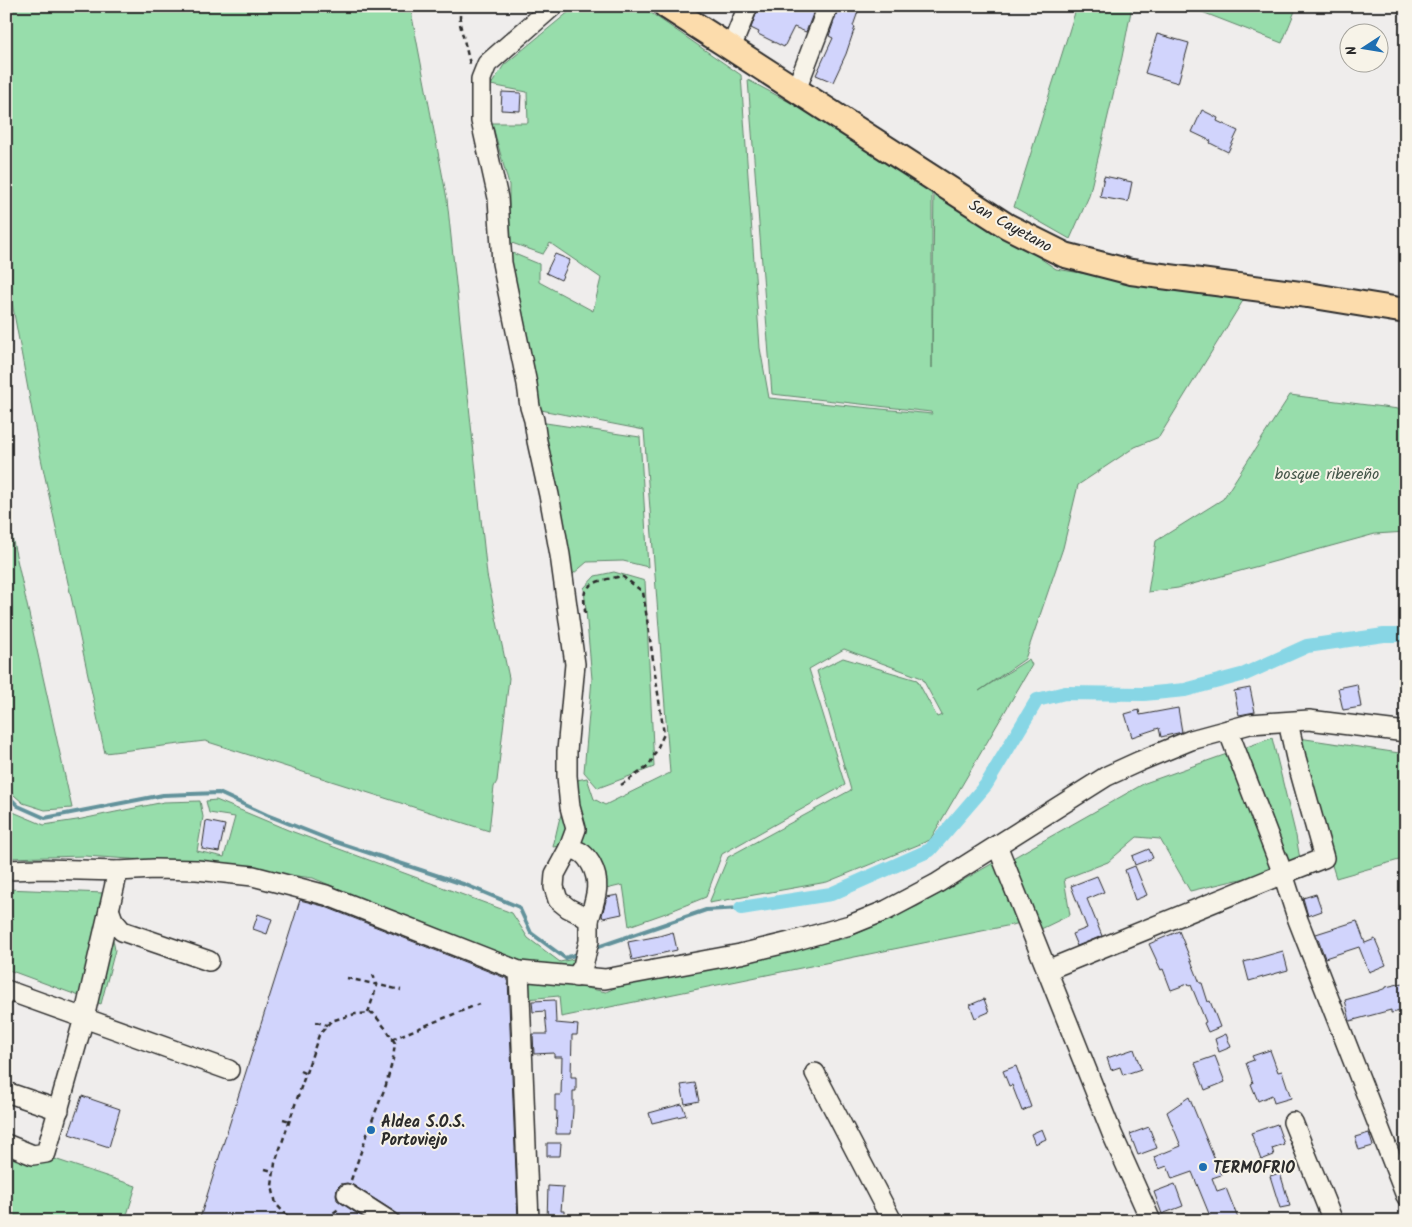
<svg xmlns="http://www.w3.org/2000/svg" width="1412" height="1227" font-family="Kalam,sans-serif">
<style>
.green{fill:#97ddab;stroke:#61846b}
.lines{fill:none;stroke-linecap:round;stroke-linejoin:round}
.stream{stroke:#62929b;stroke-width:4}
.canal{stroke:#87d6e5;stroke-width:14}
.building{fill:#d1d4fc;stroke:#2b2b2b}
.minor-casing{stroke:#2b2b2b;stroke-width:22}
.major-casing{stroke:#2b2b2b;stroke-width:28}
.path{stroke:#2b2b2b;stroke-width:2.5;stroke-dasharray:5 4;stroke-linecap:butt}
.minor{stroke:#f7f3e8;stroke-width:19}
.major{stroke:#fcdcac;stroke-width:24}
.poi-dot{fill:#1f6fb2;stroke:#f7f3e8;stroke-width:2}
.labels{text-anchor:middle;stroke-width:4;stroke-linejoin:round;paint-order:stroke}
.street-label{font-size:16px;fill:#2b2b2b;stroke:#f7f3e8}
.park-label{font-size:16px;fill:#46584b;stroke:#f7f3e8}
.poi-label{font-size:16px;font-weight:bold;fill:#2b2b2b;stroke:#f7f3e8;text-anchor:start}
</style>
<rect width="100%" height="100%" fill="#efedec"/>
<filter id="ink" filterUnits="userSpaceOnUse"><feTurbulence type="fractalNoise" baseFrequency=".02" numOctaves="2"/><feDisplacementMap in="SourceGraphic" scale="10" xChannelSelector="R" yChannelSelector="G"/><feConvolveMatrix kernelMatrix="1 2 1 2 8 2 1 2 1" color-interpolation-filters="sRGB"/></filter>
<g filter="url(#ink)">
<g class="green">
<polygon points="8,6 410,6 447,199 487,575 509,678 497,781 494,787 489,831 205,741 105,753 40,454 6,270 6,12"/>
<polygon points="576,6 641,6 741,75 760,348 769,398 932,414 931,412 772,394 748,80 932,178 932,368 934,186 1056,269 1244,299 1159,437 1135,447 1078,485 1063,548 1025,659 979,691 1029,659 1032,665 930,840 827,882 709,903 728,857 851,790 817,671 843,658 917,680 937,717 942,715 922,678 844,649 809,669 845,785 722,854 706,897 666,913 629,926 623,885 602,890 579,844 553,847 559,821 572,781 587,778 594,799 605,805 670,773 644,430 541,410 505,250 539,264 539,282 593,311 601,278 550,243 543,254 509,242 509,185 492,123 528,123 527,92 491,85 504,65"/>
<polygon points="1077,6 1132,6 1122,57 1089,196 1070,239 1014,207"/>
<polygon points="1158,6 1297,6 1282,43 1197,10"/>
<polygon points="1290,395 1406,410 1406,532 1375,534 1178,588 1148,592 1156,541 1223,499"/>
<polygon points="539,422 640,437 648,567 623,561 587,562 573,574 562,577"/>
<polygon points="6,510 72,808 45,810 23,803 6,788"/>
<polygon points="614,572 645,581 654,767 598,788 584,772 592,679 584,588 595,576"/>
<polygon points="1292,737 1406,754 1406,858 1336,878"/>
<polygon points="1272,738 1296,836 1301,865 1190,891 1160,839 1137,837 1108,862 1064,879 1070,915 1039,930 1011,859 1145,783"/>
<polygon points="216,800 288,830 512,913 528,938 560,962 578,958 572,974 519,965 313,878 204,864 85,856 6,858 6,809 44,825 77,820 164,802 200,801 203,817 197,851 224,857 235,817 209,813 206,801"/>
<polygon points="995,862 1021,923 561,1017 559,996 526,999 523,975 606,992 619,986 847,938 918,906"/>
<polygon points="6,889 104,893 115,950 101,1004 6,969"/>
<polygon points="6,1143 136,1186 125,1221 6,1221"/>
</g>
<g class="lines">
<g class="stream">
<polyline points="6,794 18,806 45,818 163,795 219,793 267,815 333,841 466,885 519,907 531,933 565,958 581,953"/>
<polyline points="592,949 706,910 741,908"/>
</g>
<polyline class="canal" points="741,908 831,894 930,850 986,785 1037,700 1065,693 1144,694 1185,690 1245,674 1307,646 1384,635 1406,635"/>
</g>
<g class="building">
<polygon points="759,6 816,6 806,32 794,27 784,47 758,34 759,32 751,28"/>
<polygon points="839,6 860,6 853,26 855,27 846,54 833,82 816,75 833,38 829,36"/>
<polygon points="1157,34 1189,43 1178,83 1145,73"/>
<polygon points="502,92 521,93 520,111 501,110"/>
<polygon points="1202,110 1218,118 1217,121 1238,131 1228,152 1210,143 1211,141 1192,132"/>
<polygon points="1104,176 1132,182 1128,202 1100,197"/>
<polygon points="555,254 570,260 561,280 546,273"/>
<polygon points="1357,684 1361,707 1343,710 1338,688"/>
<polygon points="1250,688 1255,712 1239,715 1234,691"/>
<polygon points="1178,708 1182,732 1161,737 1159,728 1132,737 1125,714 1139,710 1140,715"/>
<polygon points="206,821 225,825 219,852 202,849"/>
<polygon points="1149,849 1153,858 1135,865 1132,856"/>
<polygon points="1135,866 1147,895 1135,900 1125,870"/>
<polygon points="1097,876 1104,892 1087,899 1102,936 1077,946 1072,934 1087,928 1071,886"/>
<polygon points="1316,894 1322,911 1308,916 1303,898"/>
<polygon points="618,895 622,914 603,918 602,915 607,897"/>
<polygon points="300,900 323,906 508,979 518,1221 400,1221 399,1215 395,1212 353,1185 347,1183 341,1184 337,1188 336,1194 337,1200 341,1203 368,1221 199,1221"/>
<polygon points="258,914 272,919 267,934 253,929"/>
<polygon points="1357,921 1365,943 1375,939 1386,965 1369,972 1359,947 1325,958 1316,934"/>
<polygon points="1179,931 1200,983 1202,983 1208,1002 1210,1001 1220,1027 1208,1032 1204,1023 1206,1022 1191,985 1189,986 1188,984 1171,990 1163,969 1161,970 1149,944"/>
<polygon points="673,932 677,950 632,960 628,942 659,936"/>
<polygon points="1283,951 1288,970 1249,981 1244,962"/>
<polygon points="1403,983 1406,996 1406,1010 1391,1013 1391,1010 1350,1021 1345,1000 1378,991 1386,988 1386,987"/>
<polygon points="984,999 989,1012 975,1018 970,1005"/>
<polygon points="555,1000 556,1023 578,1025 577,1035 572,1035 571,1077 576,1077 576,1091 573,1091 573,1111 571,1134 556,1134 557,1111 555,1111 555,1095 561,1095 562,1057 554,1057 554,1053 534,1054 533,1034 547,1034 545,1011 533,1012 532,1001"/>
<polygon points="1226,1034 1231,1047 1219,1052 1215,1039"/>
<polygon points="1134,1049 1141,1069 1123,1075 1120,1067 1111,1070 1107,1058"/>
<polygon points="1270,1050 1278,1072 1282,1071 1291,1098 1274,1103 1272,1095 1258,1101 1251,1084 1253,1083 1246,1063 1254,1060 1252,1056"/>
<polygon points="1215,1056 1225,1082 1205,1090 1195,1063"/>
<polygon points="1016,1066 1031,1107 1022,1111 1012,1085 1009,1086 1003,1071"/>
<polygon points="695,1083 699,1101 685,1104 681,1085"/>
<polygon points="82,1096 120,1109 109,1147 69,1134"/>
<polygon points="1189,1097 1221,1175 1212,1178 1217,1191 1226,1188 1239,1221 1212,1221 1192,1172 1172,1179 1167,1166 1159,1169 1154,1157 1181,1146 1167,1112"/>
<polygon points="682,1104 686,1115 652,1123 649,1113"/>
<polygon points="1277,1124 1284,1144 1272,1148 1274,1155 1261,1160 1251,1133"/>
<polygon points="1149,1127 1157,1148 1138,1155 1130,1134"/>
<polygon points="1042,1129 1046,1139 1035,1144 1031,1134"/>
<polygon points="1369,1133 1373,1146 1359,1150 1355,1137"/>
<polygon points="547,1143 561,1143 560,1156 547,1156"/>
<polygon points="1280,1173 1290,1206 1280,1208 1270,1176"/>
<polygon points="1175,1184 1183,1206 1162,1214 1154,1192"/>
<polygon points="548,1186 563,1187 561,1211 564,1211 564,1221 547,1221"/>
</g>
<g class="lines">
<g class="minor-casing">
<g id="minor">
<polyline points="553,6 487,64 481,79 481,121 498,198 502,263 527,384 530,407 534,420 537,441 549,495 560,555 575,664 567,751 567,776 570,807 576,829 569,848 555,874 554,887 558,900 568,908 578,913 589,920 589,941 583,966 576,977"/>
<polyline points="731,48 748,6"/>
<polyline points="796,90 828,6"/>
<polyline points="1288,722 1296,758 1324,858 1283,874 1298,920 1406,1196"/>
<polyline points="997,845 1113,1136 1151,1221"/>
<path d="M569,848C572,849 577,850 580,852C584,854 588,859 591,864C602,884 595,899 589,920"/>
<polyline points="6,870 43,869 118,871 154,869 197,870 253,876 326,895 519,971 605,979 740,954 790,942 850,925 887,910 936,884 1107,776 1140,761 1191,740 1250,724 1309,720 1406,732"/>
<polyline points="109,909 113,920 122,931 209,961"/>
<polyline points="1047,970 1283,874 1228,730"/>
<polyline points="519,971 529,1221"/>
<polyline points="6,990 84,1018 118,871"/>
<polyline points="815,1073 892,1221"/>
<polyline points="6,1092 59,1110"/>
<polyline points="1293,1122 1333,1221"/>
<polyline points="6,1144 33,1155 46,1153 84,1018 229,1070"/>
<polyline points="347,1194 389,1221"/>
</g>
</g>
<g class="major-casing">
<polyline id="major" points="666,6 1007,226 1065,255 1131,272 1308,295 1406,311"/>
</g>
<g class="path">
<polyline points="460,6 460,24 470,64"/>
<path d="M585,613C585,607 583,598 585,592C590,580 611,579 622,576L643,592L664,734L649,766L621,785"/>
<polyline points="347,978 401,990"/>
<polyline points="368,1013 377,985 373,975"/>
<polyline points="316,1022 327,1025"/>
<polyline points="392,1039 479,1004"/>
<polyline points="300,1071 306,1074"/>
<polyline points="283,1119 290,1121"/>
<polyline points="265,1169 273,1171"/>
<polyline points="295,1221 290,1219 276,1204 272,1186 275,1163 319,1035 331,1021 355,1014 373,1013 386,1029 395,1043 393,1059 386,1085 370,1126 351,1180"/>
<polyline points="318,1221 324,1220 340,1208"/>
</g>
<use href="#minor" class="minor"/>
<use href="#major" class="major"/>
</g>
</g>
<g class="poi-dot">
<circle cx="371" cy="1130" r="5"/>
<circle cx="1203" cy="1167" r="5"/>
</g>
<g class="labels">
<g class="street-label">
<text transform="translate(1011 225) rotate(29)" y="6">San Cayetano</text>
</g>
<g class="park-label">
<text x="1327" y="479">bosque ribereño</text>
</g>
<g class="poi-label">
<text x="381" y="1127">Aldea S.O.S.<tspan x="381" dy="18">Portoviejo</tspan></text>
<text x="1213" y="1173">TERMOFRIO</text>
</g>
</g>
<rect width="1412" height="1227" fill="none" stroke="#f7f3e8" stroke-width="25"/>
<rect x="12" y="12" width="1387" height="1202" fill="none" stroke="#2b2b2b" stroke-width="2" filter="url(#ink)"/>
<g transform="translate(1364 48) rotate(258)"><circle r="24" fill="#f7f3e8" stroke="#a5a39c"/>
<path d="M0-4L9 19L0 12L-9 19Z" fill="#1f6fb2"/>
<text y="-8" font-size="14" font-weight="bold" text-anchor="middle" fill="#2b2b2b">N</text>
</g>
</svg>
